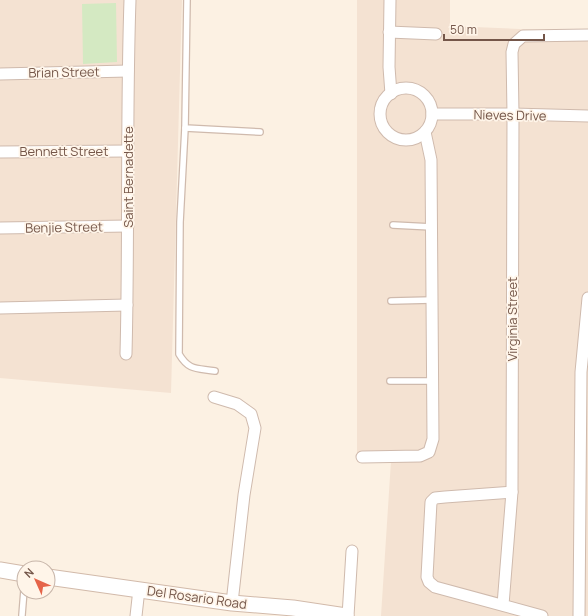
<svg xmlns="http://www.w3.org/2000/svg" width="588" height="616" font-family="Manrope,sans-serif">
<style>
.residential{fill:#f4e2d2}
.green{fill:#d4e9c2}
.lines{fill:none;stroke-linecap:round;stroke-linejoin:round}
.lane-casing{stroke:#cfbaad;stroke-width:8}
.street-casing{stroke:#cfbaad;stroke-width:13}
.secondary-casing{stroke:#d2baaa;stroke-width:17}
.lane{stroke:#fff;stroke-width:5.5}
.street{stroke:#fff;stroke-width:11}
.secondary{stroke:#fff;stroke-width:15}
.labels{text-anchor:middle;stroke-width:3.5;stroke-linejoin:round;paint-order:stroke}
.street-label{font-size:13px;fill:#745649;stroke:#fff5e9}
</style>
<rect width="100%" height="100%" fill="#fcf1e3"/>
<g class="residential">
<polygon points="0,0 182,0 171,393 0,378"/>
<polygon points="357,0 450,0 450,26 588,32 588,616 381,616 391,461 357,459"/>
</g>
<polygon class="green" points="116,3 117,62 83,64 82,4"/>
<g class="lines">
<g class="lane-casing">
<g id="lane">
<polyline points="187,0 185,128 260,132"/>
<path d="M185,128L180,222L179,354C189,371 197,368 215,371"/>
<polyline points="393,225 432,227"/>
<polyline points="391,301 432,300"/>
<polyline points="390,381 431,381"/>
<polyline points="22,615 24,590"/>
</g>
</g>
<g class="street-casing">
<g id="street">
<polyline points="390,0 389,67 391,94"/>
<polyline points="389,32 436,34"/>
<polyline points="0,74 128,71"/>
<circle cx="406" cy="114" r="26"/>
<polyline points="432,114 513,114 588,116"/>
<polyline points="0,152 128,151"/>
<polyline points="0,228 128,226"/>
<polyline points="0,308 127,305"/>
<path d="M126,354C129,236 126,118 130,0"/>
<polyline points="214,397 237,404 251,414 255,428 244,495 232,603"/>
<polyline points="362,457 420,456 429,452 433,439 431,160 425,132"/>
<polyline points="512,492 445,497 435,498 431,502 427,577 429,582 435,587 542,616"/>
<polyline points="503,605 512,492 513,114 512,52 514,44 523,36 588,35"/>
<polyline points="136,616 139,589"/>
<polyline points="348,616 352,551"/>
<polyline points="579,616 581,372 588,298"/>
</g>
</g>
<g class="secondary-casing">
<g id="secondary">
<polyline points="0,570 24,574"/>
<polyline points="48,577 232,603 293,608 346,616"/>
</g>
</g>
<use href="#lane" class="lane"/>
<use href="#street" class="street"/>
<use href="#secondary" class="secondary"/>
</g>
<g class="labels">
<g class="street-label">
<text transform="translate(64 72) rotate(-1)" y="5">Brian Street</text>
<text transform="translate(510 115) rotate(1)" y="5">Nieves Drive</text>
<text x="64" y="156">Bennett Street</text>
<text transform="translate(128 177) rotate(-90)" y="5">Saint Bernadette</text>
<text transform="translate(64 227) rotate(-1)" y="5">Benjie Street</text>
<text transform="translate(512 319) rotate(-90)" y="5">Virginia Street</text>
<text transform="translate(197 597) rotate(8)" y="5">Del Rosario Road</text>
</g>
</g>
<g transform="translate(36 580) rotate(315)"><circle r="19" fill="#fff5e9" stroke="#c7b5a9"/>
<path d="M0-3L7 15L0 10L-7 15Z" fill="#e56449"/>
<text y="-6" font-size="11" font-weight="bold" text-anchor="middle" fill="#745649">N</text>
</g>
<path d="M444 34v6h100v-6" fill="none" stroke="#745649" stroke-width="2"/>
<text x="450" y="34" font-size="12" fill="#745649" stroke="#fff5e9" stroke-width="3" paint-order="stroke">50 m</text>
</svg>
